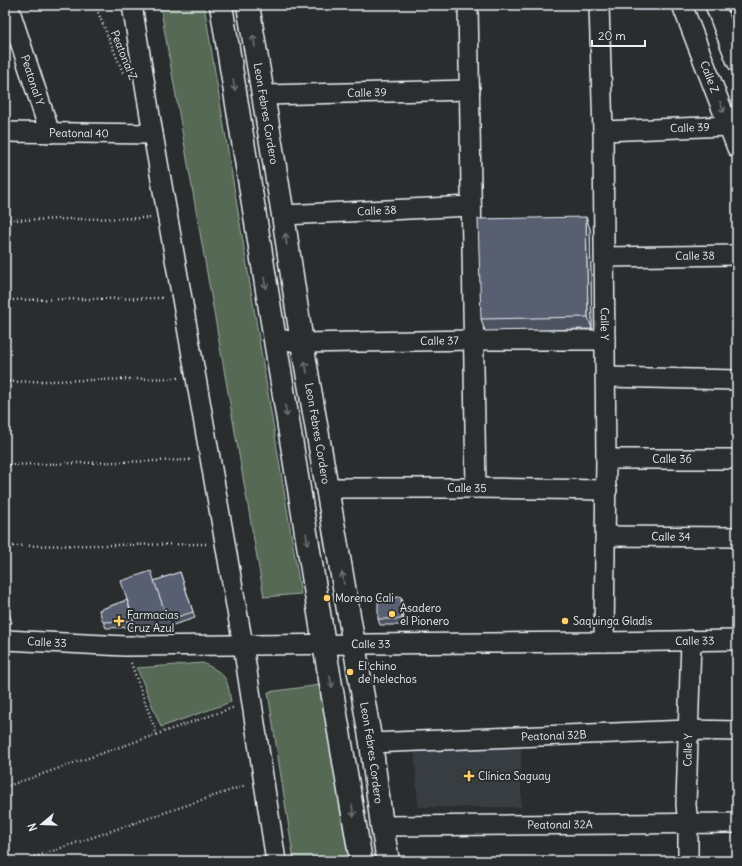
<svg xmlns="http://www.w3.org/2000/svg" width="742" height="866" font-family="Delius,sans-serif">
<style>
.built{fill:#383c42}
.green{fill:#556954;stroke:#9eada6}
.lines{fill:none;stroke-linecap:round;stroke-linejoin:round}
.street-casing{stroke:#e8f1f8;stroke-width:22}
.secondary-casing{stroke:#e8f1f8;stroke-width:25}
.path{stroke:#e8f1f8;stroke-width:2.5;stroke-dasharray:1 3;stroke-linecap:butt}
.street{stroke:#2a2d2e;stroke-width:19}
.secondary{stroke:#2a2d2e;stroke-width:22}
.wall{fill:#4d5260;stroke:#e8f1f8}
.shaded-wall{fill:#3e424e;stroke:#e8f1f8}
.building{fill:#595f70;stroke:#e8f1f8}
.oneway{stroke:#6c7275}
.poi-dot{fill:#ffd166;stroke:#2a2d2e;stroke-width:1.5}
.labels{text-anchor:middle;stroke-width:4;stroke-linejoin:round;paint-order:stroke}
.street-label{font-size:11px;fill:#e8f1f8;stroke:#2a2d2e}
.poi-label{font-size:11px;fill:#e8f1f8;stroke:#2a2d2e;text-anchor:start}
</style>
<rect width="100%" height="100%" fill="#2a2d2e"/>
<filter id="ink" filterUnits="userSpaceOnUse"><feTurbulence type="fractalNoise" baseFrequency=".025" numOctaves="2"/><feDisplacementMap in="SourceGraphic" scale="8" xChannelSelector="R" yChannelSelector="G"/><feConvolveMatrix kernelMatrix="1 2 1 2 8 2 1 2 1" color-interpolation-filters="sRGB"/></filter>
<g filter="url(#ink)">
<polygon class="built" points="521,744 521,807 418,807 414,745"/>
<g class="green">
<polygon points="160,5 204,5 301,594 264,597"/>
<path d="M203,663C227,675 227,677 231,702L161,727L137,668Z"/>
<polygon points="320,685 349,861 294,861 268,692"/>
</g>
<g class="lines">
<g class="street-casing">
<g id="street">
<path id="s1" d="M8,5L50,133"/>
<polyline points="132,5 153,134 243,645 276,861"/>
<polyline points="468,5 476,488"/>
<path id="s2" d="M599,5L603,131L606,459L604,642"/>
<path id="s3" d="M682,5L737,148"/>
<polyline points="715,5 737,62"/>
<path id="s4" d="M264,95L470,90"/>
<path id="s5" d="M603,131L729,126"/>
<path id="s6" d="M5,132L153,134"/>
<path id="s7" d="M283,215L471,206"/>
<path id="s8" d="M605,257L737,255"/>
<path id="s9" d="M274,338L302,343L474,340H605"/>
<polyline points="606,377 737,380"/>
<path id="s10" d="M606,459H737"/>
<path id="s11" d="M327,488H476L607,490"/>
<path id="s12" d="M606,536L737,537"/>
<path id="s13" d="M5,640L125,646L604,642L737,640"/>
<path id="s14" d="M371,743L688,730L737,731"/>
<path id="s15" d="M382,826L737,823"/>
<path id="s16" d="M688,861V823L686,805L691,640"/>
</g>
</g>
<g class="secondary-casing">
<g id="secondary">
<polyline points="221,5 324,644 361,861"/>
<path id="s17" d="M248,5L283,215L302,343L371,743L382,826L388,861"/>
</g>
</g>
<g class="path">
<polyline points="95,5 124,75"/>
<polyline points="5,220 150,218"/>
<polyline points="5,300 163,298"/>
<polyline points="5,382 178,378"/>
<polyline points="5,465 193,460"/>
<polyline points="5,546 206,544"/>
<polyline points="131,663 157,735"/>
<polyline points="5,787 235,707"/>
<polyline points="23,861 246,785"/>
</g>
<use href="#street" class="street"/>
<use href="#secondary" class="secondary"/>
</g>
<g class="wall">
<polygon points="586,217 590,229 592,329 485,331 481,319"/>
<polygon points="180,572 195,618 170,626 106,628 99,610 127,600 154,581"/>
<polygon points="401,597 403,603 404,625 380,625 378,619"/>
<polygon points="5,600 12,623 5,624"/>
</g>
<g class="shaded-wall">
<polygon points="586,217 590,229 592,329 588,317"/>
<polygon points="401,597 403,603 404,625 402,619"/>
</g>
<g class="building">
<polygon points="586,217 588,317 481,319 478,219"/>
<polygon points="151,571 167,617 133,618 121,581"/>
<polygon points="180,572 193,612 168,620 154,581"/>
<polygon points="401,597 402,619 378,619 378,598"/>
<polygon points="127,600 134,621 103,622 99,610"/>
<polygon points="5,601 10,617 5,618"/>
</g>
<defs><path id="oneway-shaft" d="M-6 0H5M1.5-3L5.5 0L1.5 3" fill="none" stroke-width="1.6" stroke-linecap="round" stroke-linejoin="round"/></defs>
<g class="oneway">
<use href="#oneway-shaft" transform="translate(254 41) rotate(-100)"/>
<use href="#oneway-shaft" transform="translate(234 85) rotate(81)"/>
<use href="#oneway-shaft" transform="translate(722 107) rotate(69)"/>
<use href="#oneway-shaft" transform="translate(286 239) rotate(-98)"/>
<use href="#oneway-shaft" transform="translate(265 283) rotate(81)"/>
<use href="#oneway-shaft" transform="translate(306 367) rotate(-100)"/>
<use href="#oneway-shaft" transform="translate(286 411) rotate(81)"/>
<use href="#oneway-shaft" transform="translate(307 539) rotate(81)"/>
<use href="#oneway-shaft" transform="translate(343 578) rotate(-100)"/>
<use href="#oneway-shaft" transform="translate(331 682) rotate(80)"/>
<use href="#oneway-shaft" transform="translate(353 811) rotate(80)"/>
</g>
</g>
<g class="poi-dot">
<circle cx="327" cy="598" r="4"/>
<circle cx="392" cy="614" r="4"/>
<path d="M117 615h4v4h4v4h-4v4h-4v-4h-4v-4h4z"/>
<circle cx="565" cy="621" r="4"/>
<circle cx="350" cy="672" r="4"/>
<path d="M467 770h4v4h4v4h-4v4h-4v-4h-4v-4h4z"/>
</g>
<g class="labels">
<g class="street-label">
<text transform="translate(124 55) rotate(68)" y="4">Peatonal Z</text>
<text dy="4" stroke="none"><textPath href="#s3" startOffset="77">Calle Z</textPath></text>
<text dy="4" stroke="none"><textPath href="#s1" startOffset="79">Peatonal Y</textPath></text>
<text dy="4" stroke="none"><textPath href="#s4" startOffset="103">Calle 39</textPath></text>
<text dy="4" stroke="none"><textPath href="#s17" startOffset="110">Leon Febres Cordero</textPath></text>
<text dy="4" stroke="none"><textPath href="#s5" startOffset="87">Calle 39</textPath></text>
<text dy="4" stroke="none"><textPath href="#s6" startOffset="74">Peatonal 40</textPath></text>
<text dy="4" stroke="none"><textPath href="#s7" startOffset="94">Calle 38</textPath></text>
<text dy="4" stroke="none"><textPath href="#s8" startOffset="90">Calle 38</textPath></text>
<text dy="4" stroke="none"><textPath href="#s2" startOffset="319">Calle Y</textPath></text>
<text dy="4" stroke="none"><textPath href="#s9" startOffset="166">Calle 37</textPath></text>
<text dy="4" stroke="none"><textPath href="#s17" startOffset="434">Leon Febres Cordero</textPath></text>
<text dy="4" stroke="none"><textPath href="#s10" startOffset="66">Calle 36</textPath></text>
<text dy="4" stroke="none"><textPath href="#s11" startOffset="140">Calle 35</textPath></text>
<text dy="4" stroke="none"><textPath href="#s12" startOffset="65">Calle 34</textPath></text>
<text dy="4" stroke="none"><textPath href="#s13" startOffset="690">Calle 33</textPath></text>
<text dy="4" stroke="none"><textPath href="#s13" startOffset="42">Calle 33</textPath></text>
<text dy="4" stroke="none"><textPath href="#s13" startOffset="366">Calle 33</textPath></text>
<text dy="4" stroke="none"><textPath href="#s14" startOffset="183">Peatonal 32B</textPath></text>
<text dy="4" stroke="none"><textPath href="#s16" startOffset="111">Calle Y</textPath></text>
<text dy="4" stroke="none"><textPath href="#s17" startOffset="758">Leon Febres Cordero</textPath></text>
<text dy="4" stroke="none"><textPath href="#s15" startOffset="178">Peatonal 32A</textPath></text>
</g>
<g class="poi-label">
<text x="335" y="602">Moreno Cali</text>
<text x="400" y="612">Asadero<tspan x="400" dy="13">el Pionero</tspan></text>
<text x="127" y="619">Farmacias<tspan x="127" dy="13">Cruz Azul</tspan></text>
<text x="573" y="625">Saquinga Gladis</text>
<text x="358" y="670">El chino<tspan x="358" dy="13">de helechos</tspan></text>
<text x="478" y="780">Clínica Saguay</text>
</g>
</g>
<rect width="742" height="866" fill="none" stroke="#2a2d2e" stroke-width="20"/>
<rect x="10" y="10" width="722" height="846" fill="none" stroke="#e8f1f8" stroke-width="1.5" filter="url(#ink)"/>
<g transform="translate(42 824) rotate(251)" stroke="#2a2d2e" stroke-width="3" paint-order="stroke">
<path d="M0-3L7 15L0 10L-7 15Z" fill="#e8f1f8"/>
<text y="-6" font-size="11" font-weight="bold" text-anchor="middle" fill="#e8f1f8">N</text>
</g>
<path d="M592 40v6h53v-6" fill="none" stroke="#e8f1f8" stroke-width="2"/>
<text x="598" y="40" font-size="12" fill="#e8f1f8" stroke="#2a2d2e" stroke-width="3" paint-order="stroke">20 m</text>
</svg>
